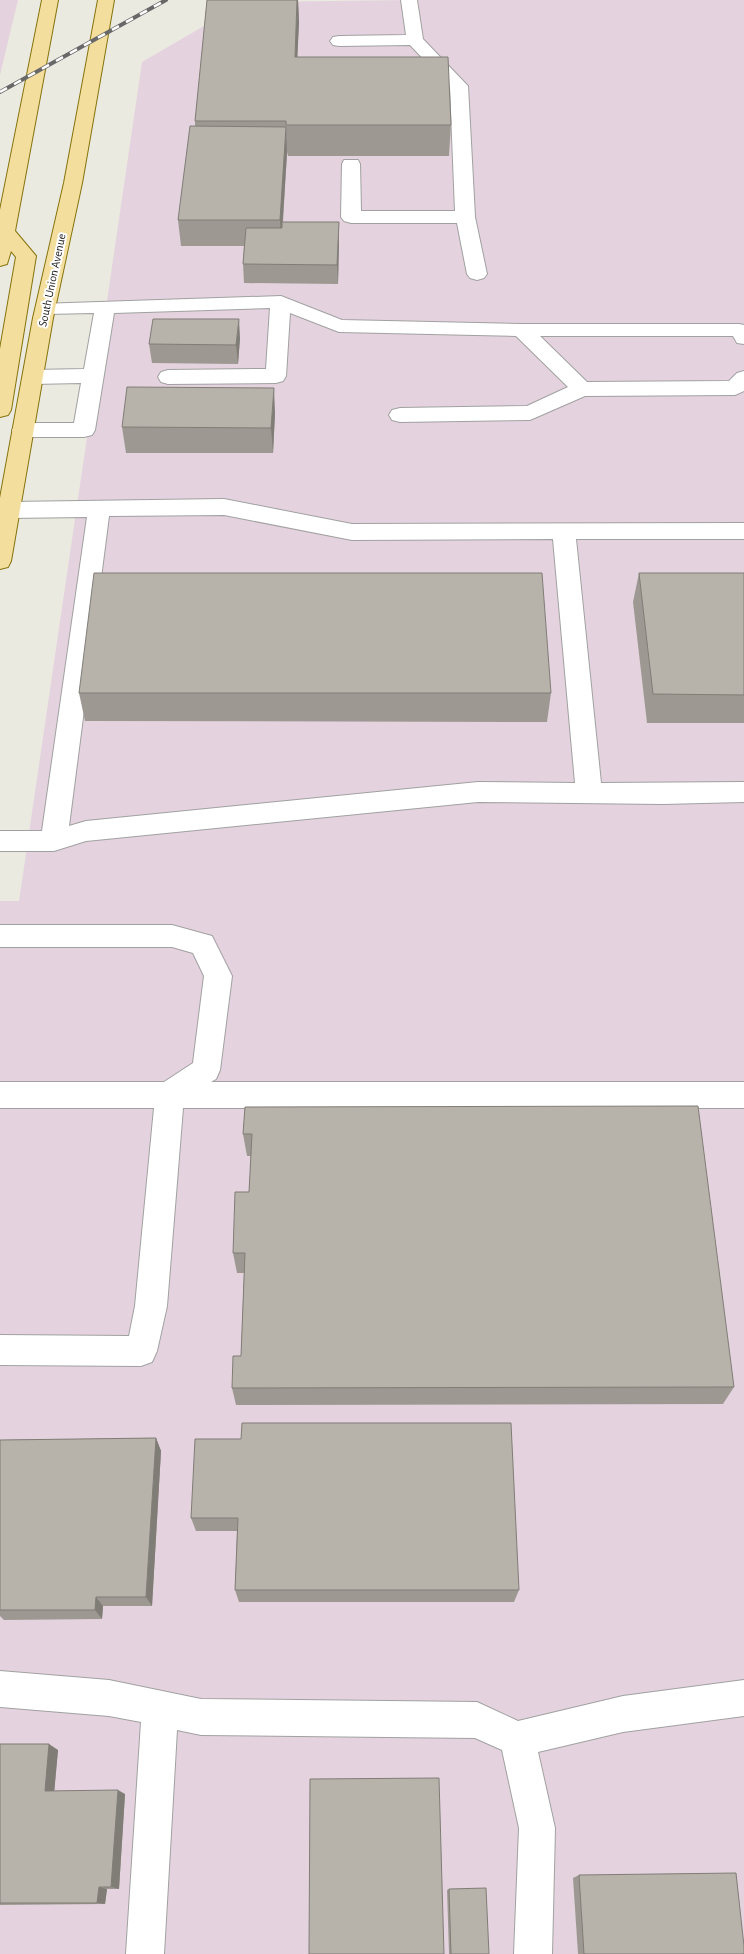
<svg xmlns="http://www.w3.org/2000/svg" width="744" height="1954" font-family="'Alegreya Sans',sans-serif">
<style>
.industrial{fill:#e4d3de}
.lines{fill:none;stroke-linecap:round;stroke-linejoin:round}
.minor-casing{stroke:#a1a1a1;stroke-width:2}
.major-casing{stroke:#85730c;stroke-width:2}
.minor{fill:#fff;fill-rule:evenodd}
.major{fill:#f3de9e;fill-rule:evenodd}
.rail-casing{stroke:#686868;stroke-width:4}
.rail{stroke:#fff;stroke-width:2.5;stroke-dasharray:8;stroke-linecap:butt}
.wall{fill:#9d9992}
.shaded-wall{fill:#807d77}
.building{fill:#b7b2aa;stroke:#807d77}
.labels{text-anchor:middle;stroke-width:4;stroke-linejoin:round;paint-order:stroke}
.far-street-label{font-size:12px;fill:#1a1a1a;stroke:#fff}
</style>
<rect width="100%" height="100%" fill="#ebeae1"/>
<g class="industrial">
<polygon points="0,0 18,0 0,75"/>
<polygon points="412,0 744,0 744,1954 0,1954 0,901 19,901 142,62 245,2"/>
</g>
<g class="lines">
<g class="minor-casing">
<g id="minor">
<polygon points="401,0 417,0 423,39 468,86 475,217 487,274 484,278 477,280 470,278 467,274 457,223 351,223 344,221 341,217 342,164 344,160 358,160 360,164 361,211 455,211 450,87 410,45 339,46 333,45 330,41 333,37 339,36 406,35"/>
<polygon points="281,296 342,320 521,324 739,324 744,325 744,344 737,343 733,336 540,336 587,382 729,381 737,373 744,371 744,391 735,395 585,396 530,420 400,422 392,420 389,415 392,410 400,408 527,406 568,387 516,336 339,332 290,313 286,376 283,381 276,383 168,384 161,382 158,377 161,372 168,370 266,369 270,308 114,313 95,430 92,435 84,437 23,437 15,435 12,430 15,425 23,423 74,423 81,383 33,384 26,382 23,377 26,372 33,370 84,369 94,313 46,314 39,312 36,308 39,304"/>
<path d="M224,499L352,524L744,523V539H576L601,783L744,782V802L663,804L478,802L86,841L54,851H0V831H42L87,517L9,518L1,515V505L9,502ZM224,515L352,540L553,539L575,783L478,782L86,821L69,826L109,516Z"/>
<polygon points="0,925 172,925 212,936 232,976 220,1070 216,1079 211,1082 744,1082 744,1108 183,1108 167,1306 157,1351 152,1362 141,1366 0,1365 0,1335 129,1336 135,1306 154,1108 0,1108 0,1082 164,1082 193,1063 204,976 193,953 172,947 0,947"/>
<polygon points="0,1671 109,1680 201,1699 477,1702 518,1721 623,1696 744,1680 744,1716 623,1732 538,1752 555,1828 552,1954 514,1954 519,1828 502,1750 475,1738 201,1735 177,1730 164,1954 126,1954 141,1722 109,1716 0,1707"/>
</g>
</g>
<g class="major-casing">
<g id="major">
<polygon points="42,0 58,0 15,231 36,256 11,410 8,415 0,417 0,349 16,257 11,251 7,264 0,266 0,210"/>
<polygon points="98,0 114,0 82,183 53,318 11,561 8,567 0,569 0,498 33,318 64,183"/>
</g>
</g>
<use href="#minor" class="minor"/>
<use href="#major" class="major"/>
<g class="rail-casing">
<polyline id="rail" points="0,92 166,0"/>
</g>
<use href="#rail" class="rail"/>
</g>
<g class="wall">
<polygon points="207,0 298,0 299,22 297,57 451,125 449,156 288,156 287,152 283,222 339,222 339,241 338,284 244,283 243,264 244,246 181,246 178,220 195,126 195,121"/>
<polygon points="240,338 238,364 152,363 149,344"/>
<polygon points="275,413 273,453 126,453 122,427"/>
<polygon points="639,573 744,573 744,723 647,723 633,602"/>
<polygon points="79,693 551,693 547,722 85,721"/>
<polygon points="245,1107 734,1387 723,1404 236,1405 232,1388 241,1356 244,1273 237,1273 233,1253 249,1192 251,1156 247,1156 243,1134"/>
<polygon points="156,1438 161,1451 152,1606 103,1606 102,1619 4,1620 0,1616 0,1440"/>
<polygon points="241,1439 519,1590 514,1602 239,1602 235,1590 237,1531 196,1531 191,1518"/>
<polygon points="0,1744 58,1750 54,1791 125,1794 119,1889 107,1889 105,1904 0,1905"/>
<polygon points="579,1875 744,1954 578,1954 573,1878"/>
<polygon points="449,1889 489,1954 449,1954 447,1890"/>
</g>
<g class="shaded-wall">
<polygon points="297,0 298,0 299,22 296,88 295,57"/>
<polygon points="286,127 287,153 281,246 280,220"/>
<polygon points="339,222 339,241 338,284 337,265"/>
<polygon points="239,319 240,338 238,364 236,345"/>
<polygon points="274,388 275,413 273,453 271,428"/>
<polygon points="156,1438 161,1451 152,1606 146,1597"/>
<polygon points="96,1597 103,1606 102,1619 95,1610"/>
<polygon points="49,1744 58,1750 54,1795 45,1791"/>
<polygon points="118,1790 125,1794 119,1889 111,1887"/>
<polygon points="99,1887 107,1889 105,1904 97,1903"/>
</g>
<g class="building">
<polygon points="207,0 297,0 295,57 448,57 451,125 286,125 286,121 195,121"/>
<polygon points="190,126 286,127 280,220 178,220"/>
<polygon points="282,222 339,222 337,265 243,264 246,228 282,228"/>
<polygon points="153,319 239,319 236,345 149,344"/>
<polygon points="127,387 274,388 271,428 122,427"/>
<polygon points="94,573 542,573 551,693 79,693"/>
<polygon points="639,573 744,573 744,695 653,694"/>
<polygon points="698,1106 734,1387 232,1388 233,1356 241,1356 245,1253 233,1253 235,1192 249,1192 252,1134 243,1134 245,1107"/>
<polygon points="242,1423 511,1423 519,1590 235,1590 238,1518 191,1518 195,1439 241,1439"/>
<polygon points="156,1438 146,1597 96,1597 95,1610 0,1610 0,1440"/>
<polygon points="0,1744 49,1744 45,1791 118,1790 111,1887 99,1887 97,1903 0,1903"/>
<polygon points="439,1778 444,1954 309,1954 310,1779"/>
<polygon points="736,1873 744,1946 744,1954 584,1954 579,1875"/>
<polygon points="486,1888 489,1954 451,1954 449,1889"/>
</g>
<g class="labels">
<g class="far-street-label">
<text transform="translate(52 280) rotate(-78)" y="4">South Union Avenue</text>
</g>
</g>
</svg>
